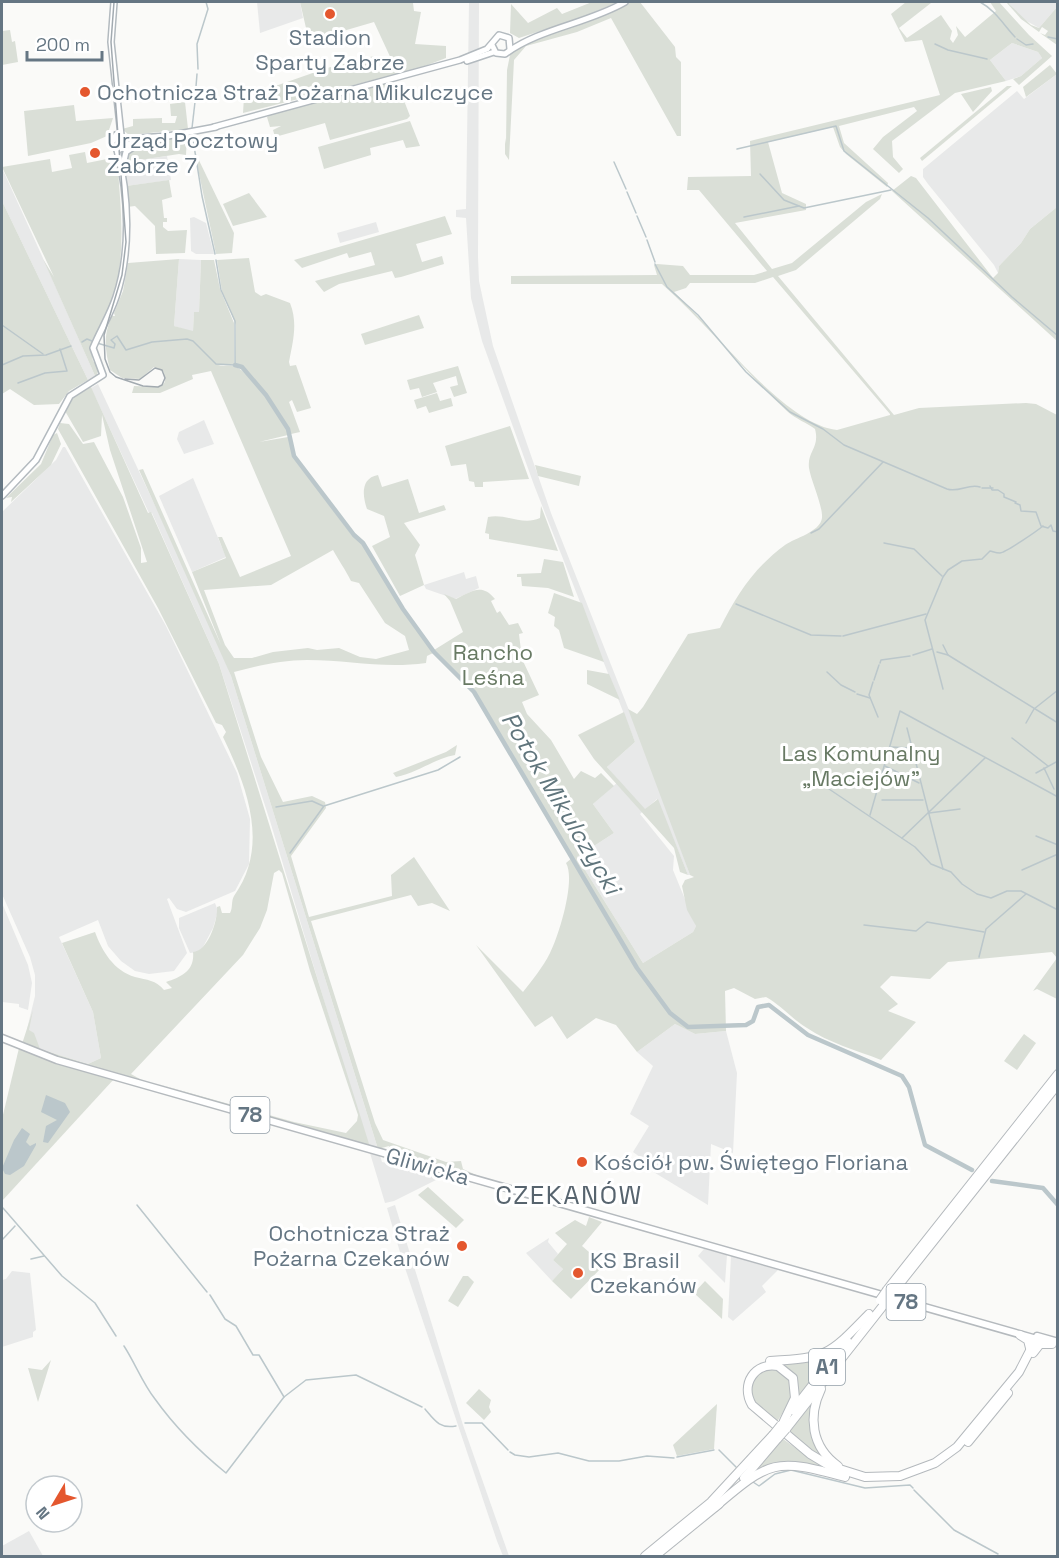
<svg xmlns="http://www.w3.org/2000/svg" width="1059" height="1558" font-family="'Space Grotesk',sans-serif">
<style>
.built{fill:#e8e9e9}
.green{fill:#dadfd7;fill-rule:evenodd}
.water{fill:#bbc7cb}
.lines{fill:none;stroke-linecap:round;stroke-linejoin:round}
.stream{stroke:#bbc7cb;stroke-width:1.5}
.river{stroke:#bbc7cb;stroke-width:4.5}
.secondary-casing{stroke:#b3babf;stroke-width:8}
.primary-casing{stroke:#b5babe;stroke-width:9}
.motorway-casing{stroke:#b4b9bd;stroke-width:10}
.secondary{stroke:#fff;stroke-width:5}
.primary{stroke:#fff;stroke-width:6}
.motorway{stroke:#fff;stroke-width:8}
.tram{stroke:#a2aab0;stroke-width:1.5}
.motorway-bridge-casing{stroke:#b4b9bd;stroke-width:10;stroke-linecap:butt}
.motorway-bridge{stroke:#fff;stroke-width:8}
.poi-dot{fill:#e4572e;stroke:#fff;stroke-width:2}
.labels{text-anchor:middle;stroke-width:6;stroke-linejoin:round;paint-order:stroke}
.shield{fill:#fff;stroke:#939fa8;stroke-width:1.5}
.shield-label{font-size:21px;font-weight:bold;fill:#657683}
.poi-label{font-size:22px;fill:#657683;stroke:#fff;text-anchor:start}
.park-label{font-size:22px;fill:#687a64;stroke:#fff}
.street-label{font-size:22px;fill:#657683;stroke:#fff}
.water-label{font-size:24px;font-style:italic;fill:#60757c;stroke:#fff}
.quarter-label{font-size:26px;letter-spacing:1.5px;fill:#57646e;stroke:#fff}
</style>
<rect width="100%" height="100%" fill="#fafaf8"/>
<g class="built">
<polygon points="257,2 300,2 303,18 260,33"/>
<polygon points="469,2 479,2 478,257 479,281 493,346 551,513 657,781 690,875 688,875 657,799 640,814 674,856 673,870 696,926 693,932 643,963 577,857 614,833 593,804 619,781 607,767 635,742 534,485 482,341 471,298 466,218 456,217 456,210 466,209"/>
<polygon points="1011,2 1057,2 1057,7 1039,28 1023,19 1009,4"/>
<polygon points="1012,43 1038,52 1042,58 1021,76 1006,81 990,60"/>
<polygon points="1057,74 1057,207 1030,229 1021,243 999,266 998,273 994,265 928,184 923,177 923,169 1017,91 1024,99"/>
<polygon points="167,156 171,180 126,186 124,162"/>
<polygon points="2,168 42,256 96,378 88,380 2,201"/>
<polygon points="194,217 206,223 214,254 196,254 191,251 190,218"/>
<polygon points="376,222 379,232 340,243 337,233"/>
<polygon points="179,259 201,260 199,312 194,312 193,332 174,326"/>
<polygon points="98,384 206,614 231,676 382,1162 438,1173 436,1180 394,1201 385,1203 270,821 219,664 152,513 149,513 98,403 91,388"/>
<polygon points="204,420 214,444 184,454 177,439 179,432"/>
<polygon points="63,447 65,447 166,626 237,773 250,819 249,864 235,891 186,912 177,909 169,898 167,899 187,953 174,971 149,974 135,971 121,961 108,946 98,920 59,937 93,1012 101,1058 88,1064 40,1049 27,1029 35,996 35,975 30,957 2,894 2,512 56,460"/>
<polygon points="193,478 226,557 192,572 159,496"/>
<polygon points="464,572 466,579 476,576 479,588 455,599 426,589 424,585"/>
<polygon points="2,903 28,965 32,983 28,1010 19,1007 19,1004 2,1002"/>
<polygon points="215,903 218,911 213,928 203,947 197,952 190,953 179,928 179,918"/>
<polygon points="675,1024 695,1034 726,1031 737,1073 733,1153 711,1144 708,1205 637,1162 640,1157 633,1152 649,1126 630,1114 653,1066 637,1052"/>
<polygon points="395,1205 463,1425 509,1556 503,1556 497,1541 402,1259 387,1208"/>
<polygon points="549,1238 548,1242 558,1254 553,1260 563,1269 552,1281 526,1253"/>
<polygon points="704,1249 727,1255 725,1283 698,1256"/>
<polygon points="731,1256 778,1270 762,1286 766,1292 733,1321 728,1317"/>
<polygon points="12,1271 30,1273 36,1330 33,1332 33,1337 2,1347 2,1280 6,1279"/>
<polygon points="29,1531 43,1556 2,1556 2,1546"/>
</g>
<g class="green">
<polygon points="300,2 418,2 413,3 414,11 421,12 415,44 446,46 446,58 417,69 243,113 244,97 327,68 374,56 380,73 392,69 395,73 402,71 399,63 393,63 374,22 309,41"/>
<polygon points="592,2 617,2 586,16 519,38 510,33 511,4 528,23 557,8 562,14"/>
<polygon points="629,2 640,2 675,47 676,57 681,62 681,136 677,136 611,18 577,32 526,46 514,60 509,160 505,154 505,138 506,144 507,70 510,55 515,50 525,43 591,21"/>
<path d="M906,2L931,3L899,28L907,38L941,15L952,31L950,39L953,43L958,35L956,26L965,37L996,11L990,2H999L1029,35L1052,56L1019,85L1013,79L1021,76L1042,58L1038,52L1012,43L990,60L1006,81L955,93L892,141L893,157L903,169L899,173L873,149L883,137L917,111L914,107L839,126L844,143L888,183L887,187L846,154L840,147L833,127L768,142L782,193L806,204V210L735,223L772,269L792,263L866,202L882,194L880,199L796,270L778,276L894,415L919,408L1026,403L1036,404L1057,415V999L1037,989L1033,991L1057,958L1052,952L948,962L930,979L891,976L880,987L898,1004L888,1011L916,1022L881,1060C856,1050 829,1043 807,1028C792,1019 782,1006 766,997L755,999L734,988L725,991L726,1031L695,1034L675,1024L637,1052L616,1025L596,1018L567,1039L552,1016L535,1027L476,945L523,992C533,979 543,967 550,953C559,935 576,880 566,863L573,857L475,691L434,650L463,632L450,601L444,594L456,599C472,591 482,583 495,599L491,601L497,613L500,611L509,625L518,623L523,633L519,634L522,659L539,695L522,702L527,714L551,740L574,779L581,771L595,778L601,773L614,786L593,804L614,833L577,857L643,963L693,932L696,926L687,910L682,886L685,880L694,877L690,875L628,709L637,714L643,707L688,634L720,628C737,594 754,568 785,545C795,538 820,532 822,518C823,506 811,481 809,468C807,451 820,448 815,429C807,423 796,419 788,412C744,371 707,324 662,284H511V276L657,275L654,265L657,264L683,266L690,275H754L767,271L699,190H687L688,177L751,176L750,141L940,95L922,40L905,42L891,14ZM773,277L890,414V415L837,430C784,424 714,329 674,292L686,288L690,283H755Z"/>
<polygon points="1006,2 1011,2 1009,4 1031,25 1039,28 1057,7 1057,45 1040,33 1045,35 1048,31 1042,27 1039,32 1021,19"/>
<polygon points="10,30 12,42 15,41 18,62 2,65 2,31"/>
<polygon points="1050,65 1057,74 1026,97 1023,87"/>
<polygon points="394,81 392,87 401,93 410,116 407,119 330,140 325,123 275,137 273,130 281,126 270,127 267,117 273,113"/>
<polygon points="1007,86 1012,86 922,161 920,158"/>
<polygon points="991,87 992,91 973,112 961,94"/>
<polygon points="185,102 188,129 129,135 122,129 133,126 133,119 162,118 162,123 175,123 177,116 171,116 170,104"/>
<polygon points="74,105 76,121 113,118 107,136 91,143 28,156 24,111"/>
<polygon points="410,121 420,146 406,148 403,140 370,148 371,155 324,169 318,147"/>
<polygon points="187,135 186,155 179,154 127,162 128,153 140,145"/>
<polygon points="194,150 234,233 232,253 216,254"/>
<path d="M85,152L87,163L117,157C122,226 131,286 90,347L93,361L99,368L96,378L43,259L54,277L2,167L50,159L52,172L72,168L69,155Z"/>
<polygon points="911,176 916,178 993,278 998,273 999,266 1021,243 1030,229 1057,207 1057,341 892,191"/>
<polygon points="169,180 172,197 162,200 164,218 167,218 167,222 163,222 163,227 168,231 187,230 185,253 156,254 155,226 135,206 127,207 126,186"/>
<polygon points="249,193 267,217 233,226 223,204"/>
<polygon points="2,201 88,380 69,391 59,404 34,405 10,389 2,394"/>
<polygon points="445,216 452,234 416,244 422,262 442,256 444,264 401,277 395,278 392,271 339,284 324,292 315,281 375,265 371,252 349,258 347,253 302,268 294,260"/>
<path d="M249,258L255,292L261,296L266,294L290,303C298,323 293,341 289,362L290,366L296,365L311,408L297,412L292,400L289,402L300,432L291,434C287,420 250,369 235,363L236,325L222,291L217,260Z"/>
<path d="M179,259L174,326L193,331L194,312H199L201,260H214L220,289L234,323V364L218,365C224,367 230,364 236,367C250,372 282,418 288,432V435L259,442L288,437L294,458L351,534L362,544L433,653L427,656L426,663C383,669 349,660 307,660C282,660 257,666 234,672L261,757L283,802L312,796L325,802L326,808L291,856L309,917L392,896L391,875L414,857L450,911L432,903L418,906L411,895L311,921L375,1123L383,1140L446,1162L461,1161L463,1169L485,1179L388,1152L389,1146L378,1149L231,676L139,470L143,469L221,645L192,572L226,558L218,537H222L240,577L291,556L211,371L192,375L193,379L160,393H132L134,386L160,387L165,382L164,372L154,367L140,379L122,378L110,370C105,350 103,335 112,316H115L114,313L123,291L128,263ZM333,550C339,561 345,569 351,581L359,583L385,623L405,636L409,650L376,659L360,657L339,648L317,650L308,648L273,652L252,658H234L225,645L204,590L271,585Z"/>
<polygon points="419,315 424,328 365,345 361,334"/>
<polygon points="458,366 467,393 454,397 450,387 458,385 456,376 433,383 437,392 422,397 419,388 410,390 407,380"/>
<path d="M91,387L148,513L151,512L219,664L370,1147L154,1083L294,1122L346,1133L357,1121L358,1115L310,971L282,873L279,870L274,873L267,910L260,928L243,955L131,1074L147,1083L39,1052L22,1044L33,1010L29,1030L34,1033L40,1049L88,1064L101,1058L93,1012L62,943L95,932C102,951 114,971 135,977C147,980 156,980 164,990L172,988L166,982C181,977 195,971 193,952C208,951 218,920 217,907L220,906L222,913H230C233,908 231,901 234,896C270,846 247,787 223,737L226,732L222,725L216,723L158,608L58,429L60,423L69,424L83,444L94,442L123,497L141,548V563L147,562L110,450L102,415L101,436L83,442L65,411L74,397Z"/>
<polygon points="437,393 440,401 451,398 453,406 429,413 426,406 417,409 414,400"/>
<polygon points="510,426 529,479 483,482 483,487 475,487 474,482 469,481 466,464 451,466 445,446"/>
<polygon points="57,433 61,444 51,465 11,502 12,497 6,498 41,464 53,435"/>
<polygon points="535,465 581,476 579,486 538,476"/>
<path d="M378,475L382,487L408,479L419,513L444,505L446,510L404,523L420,545L415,555L424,585L400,596L372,546L390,537L384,516L367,509C362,495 361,478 378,475Z"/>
<path d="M541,506L558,551L489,539V534L485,533L488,517C506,513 522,526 540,518Z"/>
<polygon points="544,559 563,562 574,597 548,588 522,586 521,577 517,577 517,574 541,573"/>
<polygon points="554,593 582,603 604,662 564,648 559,630 554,626 555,617 548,613"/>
<polygon points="587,670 609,674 620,700 587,684"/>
<polygon points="624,712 635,742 607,767 645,809 658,799 688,875 680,872 674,848 594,759 578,735"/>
<path d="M457,745L455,755C433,759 418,773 396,777L393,773L446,752Z"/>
<polygon points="1024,1034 1036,1043 1017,1070 1004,1061"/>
<polygon points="19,1048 114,1079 2,1201 2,1119"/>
<polygon points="428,1187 464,1220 456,1228 418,1195"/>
<polygon points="589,1217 602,1222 582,1246 604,1265 571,1299 552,1281 563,1269 553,1260 567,1244 555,1233 575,1220 586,1226"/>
<polygon points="463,1276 468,1276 474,1282 458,1307 448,1301"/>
<polygon points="705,1281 723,1299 722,1319 694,1293"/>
<path d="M836,1348L795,1401L796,1381L783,1367L766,1364C758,1367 751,1371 748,1380C738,1404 763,1413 773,1427C759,1416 736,1400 747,1379C750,1371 756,1366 764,1364C791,1356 807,1365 836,1348Z"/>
<polygon points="51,1360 38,1402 28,1368 42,1370"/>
<polygon points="777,1368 790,1377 794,1394 777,1422 753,1405 749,1384 760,1370"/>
<polygon points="479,1389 491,1400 489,1407 491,1412 484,1420 466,1403"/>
<polygon points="816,1397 811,1420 831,1465 787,1434"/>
<polygon points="717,1404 714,1449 677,1456 673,1445"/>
<polygon points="783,1439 828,1471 813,1467 755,1472"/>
</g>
<g class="water">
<polygon points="46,1095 65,1103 70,1112 48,1143 43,1142 46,1126 57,1120 41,1112"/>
<polygon points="22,1128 30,1134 26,1142 30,1146 36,1143 36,1145 24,1166 10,1175 5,1174 2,1168 14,1140"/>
</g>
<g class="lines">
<g class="stream">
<path d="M980,2C995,10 1003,24 1015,37"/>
<polyline points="1048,37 1058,39"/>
<polyline points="1017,39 1026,45 1033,44"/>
<polyline points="935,44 948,50 987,59"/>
<polyline points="198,69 197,44 208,9 206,2"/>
<polyline points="195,99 197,74"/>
<polyline points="192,128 195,102"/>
<polyline points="192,133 202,196 215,254"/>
<polyline points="737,149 836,126 844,151 928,218 1012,297 1058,336"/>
<polyline points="614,162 626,189"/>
<polyline points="760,174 784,200 804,208 891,190"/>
<polyline points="627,192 636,213"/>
<polyline points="637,216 646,237"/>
<polyline points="744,217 799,206"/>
<polyline points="647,240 655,262"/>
<path d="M655,264L667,287L698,315L746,372L790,412L823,429L844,445L947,489C959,493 969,483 980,487"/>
<polyline points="2,325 43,354"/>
<polyline points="82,342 87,339 92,341"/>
<polyline points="97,343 114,348 115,344 111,340 117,336 126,350 152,342 187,339 193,341 216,364 235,365 235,321 221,290 216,260"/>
<polyline points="2,365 23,356 46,355 71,346"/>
<polyline points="18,383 45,373 67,371 60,349"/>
<polyline points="990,486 992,490 998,490 1004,494 1004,497 1016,502 1015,503 1020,505 1021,511 1036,512 1041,526 1048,528 1051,525 1053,531 1058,532"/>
<polyline points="982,488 993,488"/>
<polyline points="811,533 819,529 883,462"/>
<polyline points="884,543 914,549 942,576"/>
<polyline points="736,604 811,635 841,636"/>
<polyline points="843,636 926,614"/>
<polyline points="943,645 948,655 1058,723"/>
<polyline points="937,652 948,655"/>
<polyline points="913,655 932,649"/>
<polyline points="880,663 881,660 910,656"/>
<polyline points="827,672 841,685 855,692"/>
<polyline points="874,680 879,665"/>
<polyline points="873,682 869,695 878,717"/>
<path d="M943,689L925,620L943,577L948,570L962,561L982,559L990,551C994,552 996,553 1000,553C1005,553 1037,531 1043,526"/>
<polyline points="857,694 870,698"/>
<polyline points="1026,723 1034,709 1058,690"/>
<polyline points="907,728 943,869"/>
<polyline points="1012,738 1048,766"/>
<polyline points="891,747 911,748"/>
<polyline points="885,766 919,783"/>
<polyline points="1044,768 1054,789"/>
<polyline points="1036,773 1058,761"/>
<polyline points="829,789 915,847 931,864 951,872 962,884 977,894 991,898 1007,891 1021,891 1058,910"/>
<polyline points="882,800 923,800"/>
<polyline points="276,807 312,801 323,806"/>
<polyline points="929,813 960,809"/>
<polyline points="870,815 900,711 1058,797"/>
<polyline points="1036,836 1058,845"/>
<polyline points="902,838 985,758"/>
<polyline points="290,853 324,806 438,770 460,757"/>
<polyline points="1022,870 1058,854"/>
<polyline points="864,925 916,931 927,922 984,932"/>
<polyline points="979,957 986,929 1026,894"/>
<polyline points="137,1205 207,1292"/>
<polyline points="3,1208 62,1276 95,1303 116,1336"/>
<polyline points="2,1240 15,1226"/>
<polyline points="31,1259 44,1256"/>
<polyline points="210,1295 225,1319 236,1326 253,1355 259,1355 284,1397 306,1380 356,1375 422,1407"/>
<path d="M124,1346C135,1363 143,1384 155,1399C175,1427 199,1451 226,1473L284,1397"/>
<path d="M425,1409C435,1421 440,1429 456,1426"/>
<polyline points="465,1423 482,1423 508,1450"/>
<polyline points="719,1450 736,1467"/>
<polyline points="510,1452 515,1455 529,1457 558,1453 589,1461 619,1461 647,1456 674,1458"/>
<polyline points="677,1457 714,1450"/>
<polyline points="753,1482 759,1486 775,1474 791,1470 865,1488 910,1485 913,1488"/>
<polyline points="914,1490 954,1530 998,1554"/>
</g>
<g class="river">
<polyline points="235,365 242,367 266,395 288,429 294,456 354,535 363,543 403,609 434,652 474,692 637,968 670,1013 688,1027 746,1025 753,1021 758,1007 769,1005 808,1035 902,1076 909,1087 925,1145 972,1170"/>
<polyline points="992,1181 1043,1188 1058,1205"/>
</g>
<g class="secondary-casing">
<g id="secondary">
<polyline points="114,2 111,42 121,135"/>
<path d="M492,45L496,53L505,54C540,28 587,24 625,2"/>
<polyline points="467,61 494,52"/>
<polyline points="214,127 460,60 487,49 499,35 509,38 510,49"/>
<polyline points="116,135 111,144 118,150 132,143 161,139"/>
<polyline points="125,139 168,136 216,127"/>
<polyline points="123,165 126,152 138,144"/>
<path d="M2,496L36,460L70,396L103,375L93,348C100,331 110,315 116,297C131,252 129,195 117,150"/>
</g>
</g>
<g class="primary-casing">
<g id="primary">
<polyline points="2,1038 57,1060 1040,1340"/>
<polyline points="1037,1336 1058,1342"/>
</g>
</g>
<g class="motorway-casing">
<g id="motorway">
<polyline points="887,1290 1058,1074"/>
<polyline points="893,1292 1058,1084"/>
<polyline points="1020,1335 1028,1340 1030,1348"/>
<polyline points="1033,1353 1040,1344 1052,1344"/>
<path d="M770,1361C828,1358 829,1355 869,1314"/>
<path d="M821,1389C808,1416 811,1447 838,1466"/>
<polyline points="793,1410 847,1341"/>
<path d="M784,1421L795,1398L793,1378L778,1366C755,1362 740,1384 752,1405L810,1454L830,1466L865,1477L900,1476L935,1463L957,1447L1019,1372L1036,1339"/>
<polyline points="786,1429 886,1302"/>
<polyline points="968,1442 1008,1393"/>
<polyline points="744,1478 778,1438"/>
<path d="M715,1507C770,1460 775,1458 845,1477"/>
<polyline points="645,1556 711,1502 773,1435"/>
<polyline points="655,1556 719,1504"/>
</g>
</g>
<use href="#secondary" class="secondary"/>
<use href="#primary" class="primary"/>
<use href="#motorway" class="motorway"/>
<polyline class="tram" points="114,2 111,42 126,242 122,275 104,335 105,359 110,372 116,377 143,386 158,387 162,385 165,378 162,370 155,368 139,380 125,379"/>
<g class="motorway-bridge-casing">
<g id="motorway-bridge">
<polyline points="880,1300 887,1290"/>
<polyline points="886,1302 893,1292"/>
<polyline points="773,1435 781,1425"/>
<polyline points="778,1438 786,1429"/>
</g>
</g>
<use href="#motorway-bridge" class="motorway-bridge"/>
</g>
<g class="poi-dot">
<circle cx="330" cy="14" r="6"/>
<circle cx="85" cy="92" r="6"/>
<circle cx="95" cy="153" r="6"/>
<circle cx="582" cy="1162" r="6"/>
<circle cx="462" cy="1246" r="6"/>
<circle cx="578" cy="1273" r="6"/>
</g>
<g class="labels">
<g class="shield">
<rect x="230.5" y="1097" width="39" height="36" rx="4.5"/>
<rect x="886.5" y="1284" width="39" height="36" rx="4.5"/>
<rect x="809" y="1349" width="36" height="36" rx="4.5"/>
</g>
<g class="shield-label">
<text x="250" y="1122">78</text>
<text x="906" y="1309">78</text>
<text x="827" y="1374">A1</text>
</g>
<g class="poi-label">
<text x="330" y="45" text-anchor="middle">Stadion<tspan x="330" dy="25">Sparty Zabrze</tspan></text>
<text x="97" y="100">Ochotnicza Straż Pożarna Mikulczyce</text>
<text x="107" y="148">Urząd Pocztowy<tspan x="107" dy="25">Zabrze 7</tspan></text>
<text x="594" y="1170">Kościół pw. Świętego Floriana</text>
<text x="450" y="1241" text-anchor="end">Ochotnicza Straż<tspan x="450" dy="25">Pożarna Czekanów</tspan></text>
<text x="590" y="1268">KS Brasil<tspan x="590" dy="25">Czekanów</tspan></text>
</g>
<g class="park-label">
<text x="493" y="660">Rancho<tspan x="493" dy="25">Leśna</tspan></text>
<text x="861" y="761">Las Komunalny<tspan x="861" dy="25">„Maciejów”</tspan></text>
</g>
<g class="street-label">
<text transform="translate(428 1166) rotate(16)" y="8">Gliwicka</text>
</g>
<g class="water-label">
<text transform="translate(561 803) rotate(59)" y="8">Potok Mikulczycki</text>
</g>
<g class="quarter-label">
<text x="569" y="1204">CZEKANÓW</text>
</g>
</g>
<rect width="1059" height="1558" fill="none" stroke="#657683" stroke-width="6"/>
<g transform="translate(54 1504) rotate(231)"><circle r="28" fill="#ffffff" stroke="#c1c8cd" stroke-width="1.5"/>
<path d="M0-4.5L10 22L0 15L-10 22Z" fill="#e4572e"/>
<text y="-9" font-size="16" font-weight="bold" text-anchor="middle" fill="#657683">N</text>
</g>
<path d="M27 51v9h75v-9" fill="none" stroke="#657683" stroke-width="3"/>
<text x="36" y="51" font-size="18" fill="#657683" stroke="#ffffff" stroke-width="4.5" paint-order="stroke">200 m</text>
</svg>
